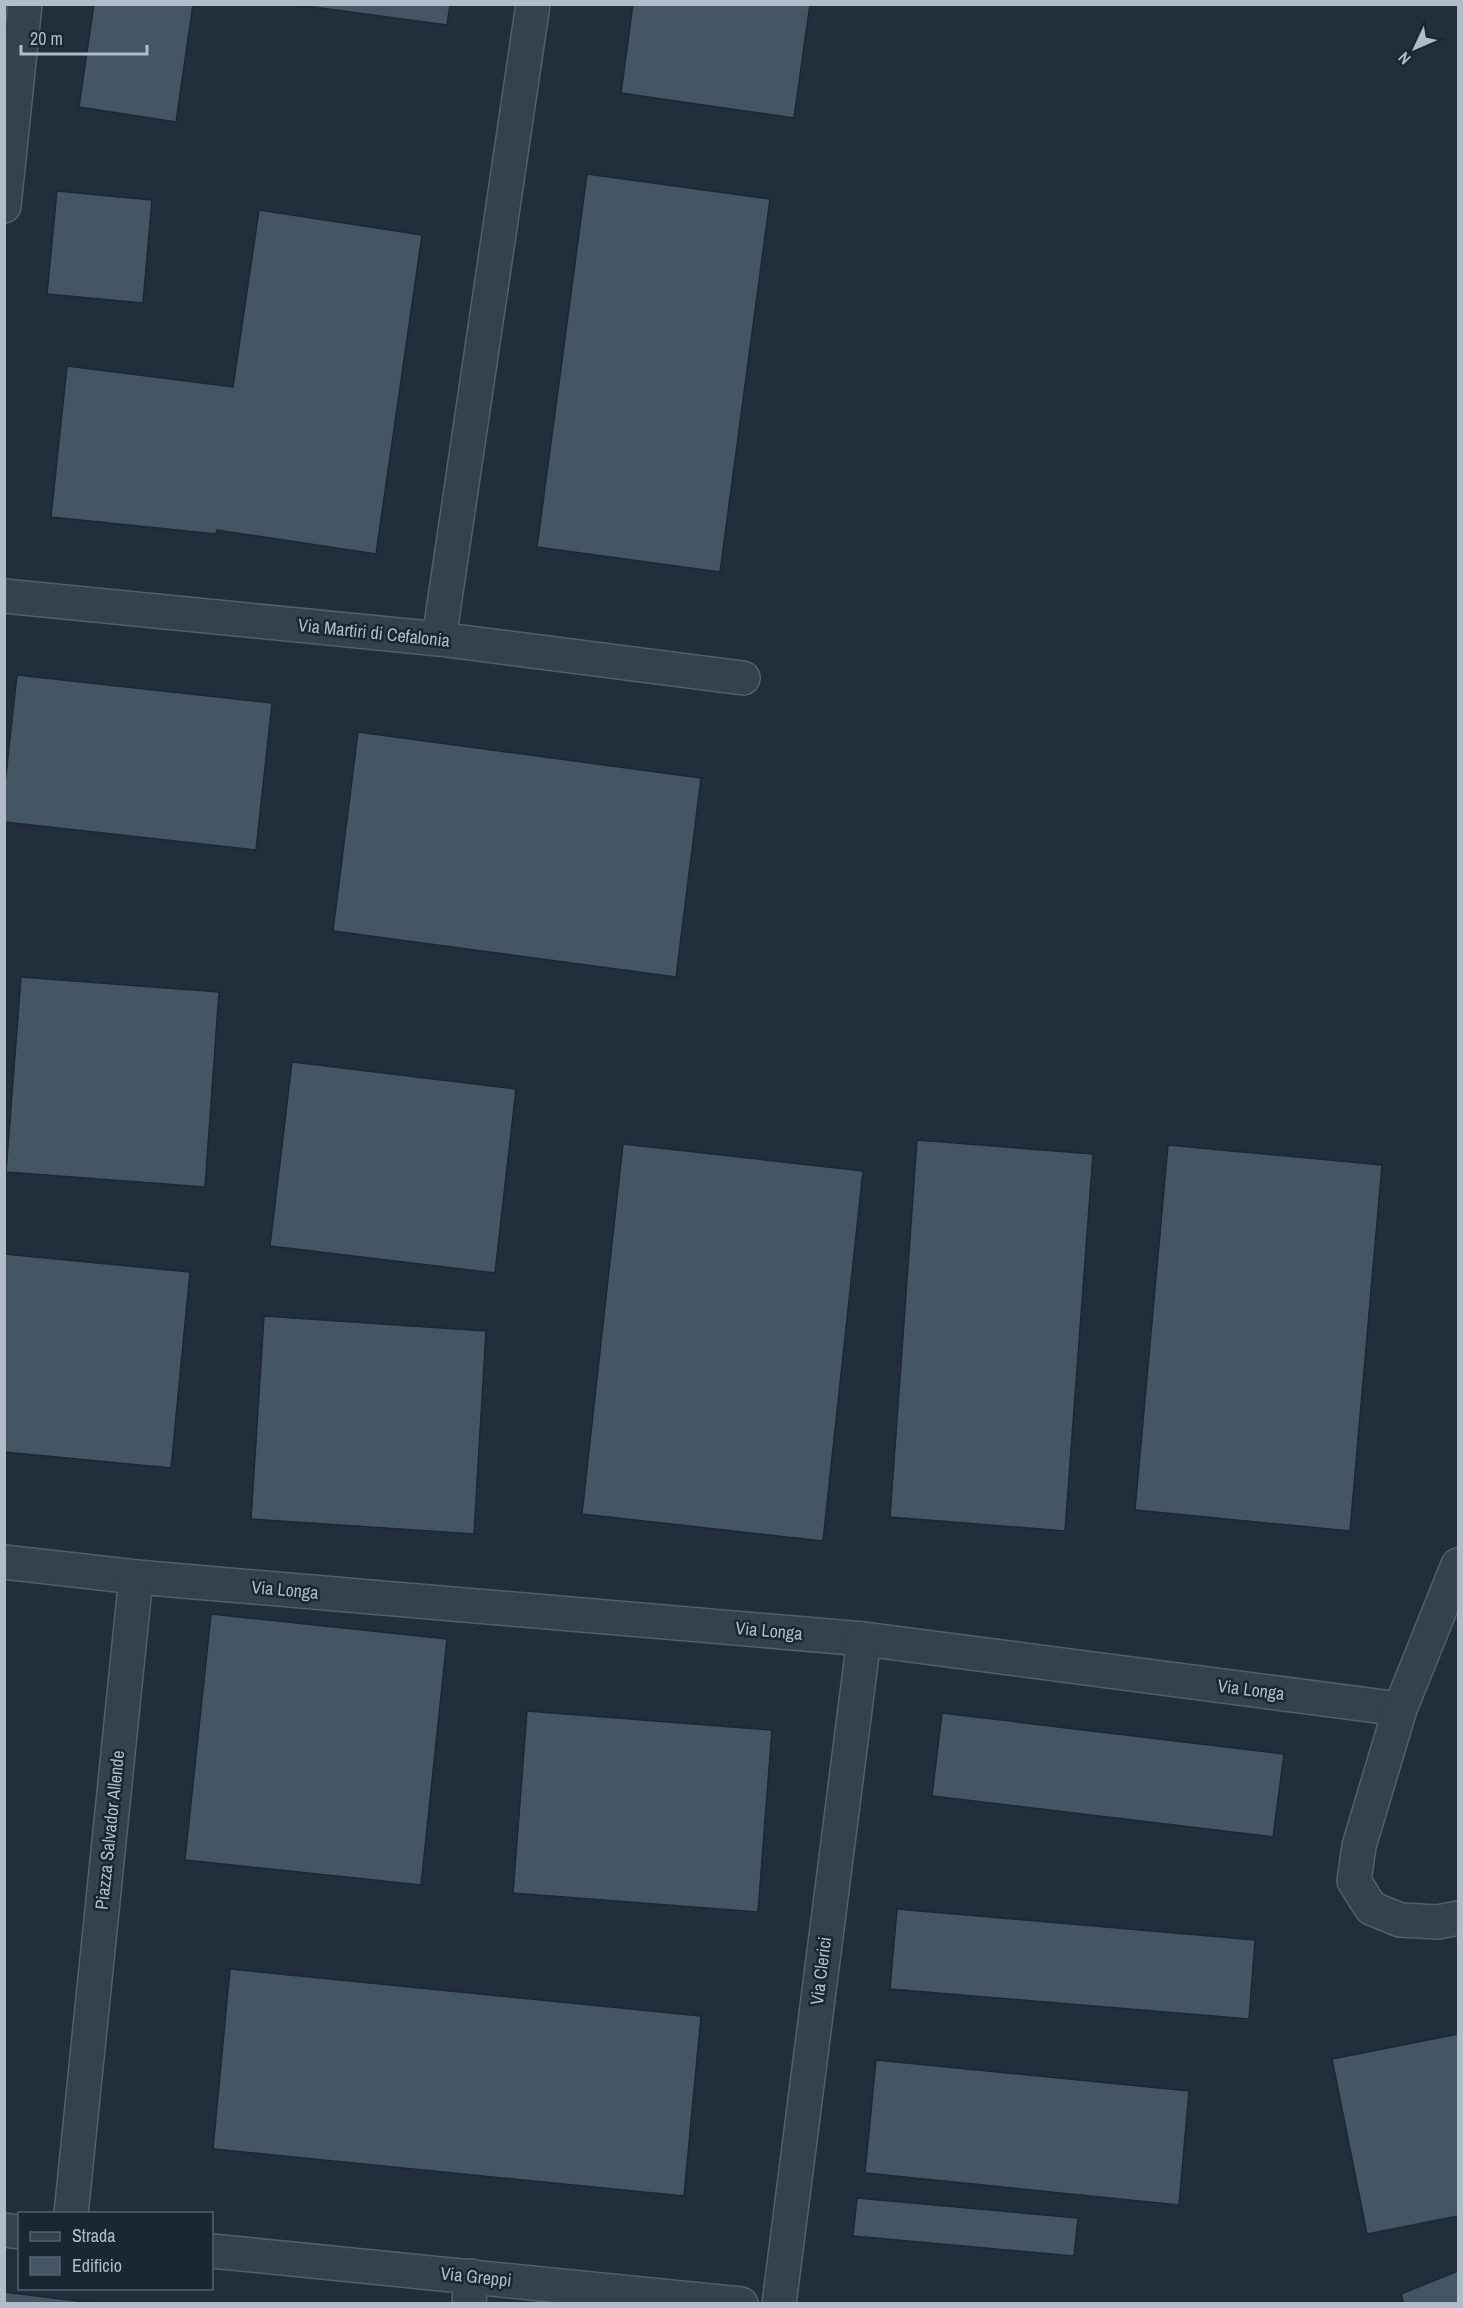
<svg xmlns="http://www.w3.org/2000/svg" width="1463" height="2308" font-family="'Archivo Narrow',sans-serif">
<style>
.building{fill:#445563;stroke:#1c2833;stroke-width:1.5}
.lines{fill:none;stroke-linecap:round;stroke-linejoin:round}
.minor-casing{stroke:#535f6a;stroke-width:36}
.minor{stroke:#35414c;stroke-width:33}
.labels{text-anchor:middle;stroke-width:5;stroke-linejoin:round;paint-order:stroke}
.street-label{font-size:18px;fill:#b0bcc8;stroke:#1a2631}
</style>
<rect width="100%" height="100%" fill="#212f3c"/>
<g class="building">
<polygon points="94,4 193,4 176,122 79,107"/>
<polygon points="291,4 450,4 447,25"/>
<polygon points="633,4 810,4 794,118 621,93"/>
<polygon points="587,174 770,199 720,572 537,547"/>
<polygon points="57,191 152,200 143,303 47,294"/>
<polygon points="259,210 422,235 376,554 217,530 216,534 51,517 67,366 233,387"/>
<polygon points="17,675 272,703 256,850 4,822 4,793"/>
<polygon points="358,732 701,778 676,977 333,931"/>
<polygon points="21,977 219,992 205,1187 6,1172"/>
<polygon points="292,1062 516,1089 495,1273 270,1246"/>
<polygon points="917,1140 1093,1154 1065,1531 890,1517"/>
<polygon points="623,1144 863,1171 823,1541 582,1514"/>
<polygon points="1168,1145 1382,1165 1350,1531 1135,1510"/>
<polygon points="4,1254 190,1272 171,1468 4,1452"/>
<polygon points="264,1316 486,1331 474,1534 251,1519"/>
<polygon points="211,1614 447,1639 421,1885 185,1860"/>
<polygon points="527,1711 772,1730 758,1912 513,1893"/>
<polygon points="942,1713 1284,1754 1273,1837 932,1796"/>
<polygon points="897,1909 1255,1940 1249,2019 890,1989"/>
<polygon points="230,1969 701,2016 684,2196 213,2149"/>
<polygon points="1458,2034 1458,2216 1367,2234 1332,2059"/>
<polygon points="876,2060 1189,2091 1179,2205 865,2173"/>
<polygon points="857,2198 1078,2218 1074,2256 853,2236"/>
<polygon points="1458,2271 1458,2304 1404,2304 1401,2294"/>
<polygon points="4,2292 93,2303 93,2304 4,2304"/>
</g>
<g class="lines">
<g class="minor-casing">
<g id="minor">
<polyline points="4,206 25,4"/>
<polyline points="4,596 439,639 743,678"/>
<polyline points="439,639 533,4"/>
<polyline points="4,1562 136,1577 864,1639 1400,1709"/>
<polyline points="1458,1565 1400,1709 1359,1846 1354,1881 1371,1908 1400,1920 1438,1922 1458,1918"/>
<polyline points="71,2214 136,1577"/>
<polyline points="4,2230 20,2232"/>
<polyline points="212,2251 741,2304"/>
<polyline points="469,2304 471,2276"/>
<polyline points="779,2304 864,1639"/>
</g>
</g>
<use href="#minor" class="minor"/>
</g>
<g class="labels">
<g class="street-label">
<text transform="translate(374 633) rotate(6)" y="6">Via Martiri di Cefalonia</text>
<text transform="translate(285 1590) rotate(5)" y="6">Via Longa</text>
<text transform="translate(769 1631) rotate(5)" y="6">Via Longa</text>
<text transform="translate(1251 1690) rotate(7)" y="6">Via Longa</text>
<text transform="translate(110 1830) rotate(-84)" y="6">Piazza Salvador Allende</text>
<text transform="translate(821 1971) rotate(-83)" y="6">Via Clerici</text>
<text transform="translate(476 2277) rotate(6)" y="6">Via Greppi</text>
</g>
</g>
<rect width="1463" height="2308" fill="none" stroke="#b0bcc8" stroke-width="12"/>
<rect x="18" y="2212" width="195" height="78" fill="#1a2631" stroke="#56626d" stroke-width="1.5"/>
<rect x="30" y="2232" width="30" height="9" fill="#35414c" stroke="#56626d" stroke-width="1.5"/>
<text x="72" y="2242" font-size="18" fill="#b0bcc8">Strada</text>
<rect x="30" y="2257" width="30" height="18" fill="#445563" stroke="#56626d" stroke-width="1.5"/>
<text x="72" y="2272" font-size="18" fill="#b0bcc8">Edificio</text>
<g transform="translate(1415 48) rotate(226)" stroke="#1a2631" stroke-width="4.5" paint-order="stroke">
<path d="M0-4.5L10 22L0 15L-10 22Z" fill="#b0bcc8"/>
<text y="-9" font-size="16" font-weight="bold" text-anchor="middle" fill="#b0bcc8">N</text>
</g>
<path d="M21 45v9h126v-9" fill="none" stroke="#b0bcc8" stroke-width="3"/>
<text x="30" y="45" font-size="18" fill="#b0bcc8" stroke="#1a2631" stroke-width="4.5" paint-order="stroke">20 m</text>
</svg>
